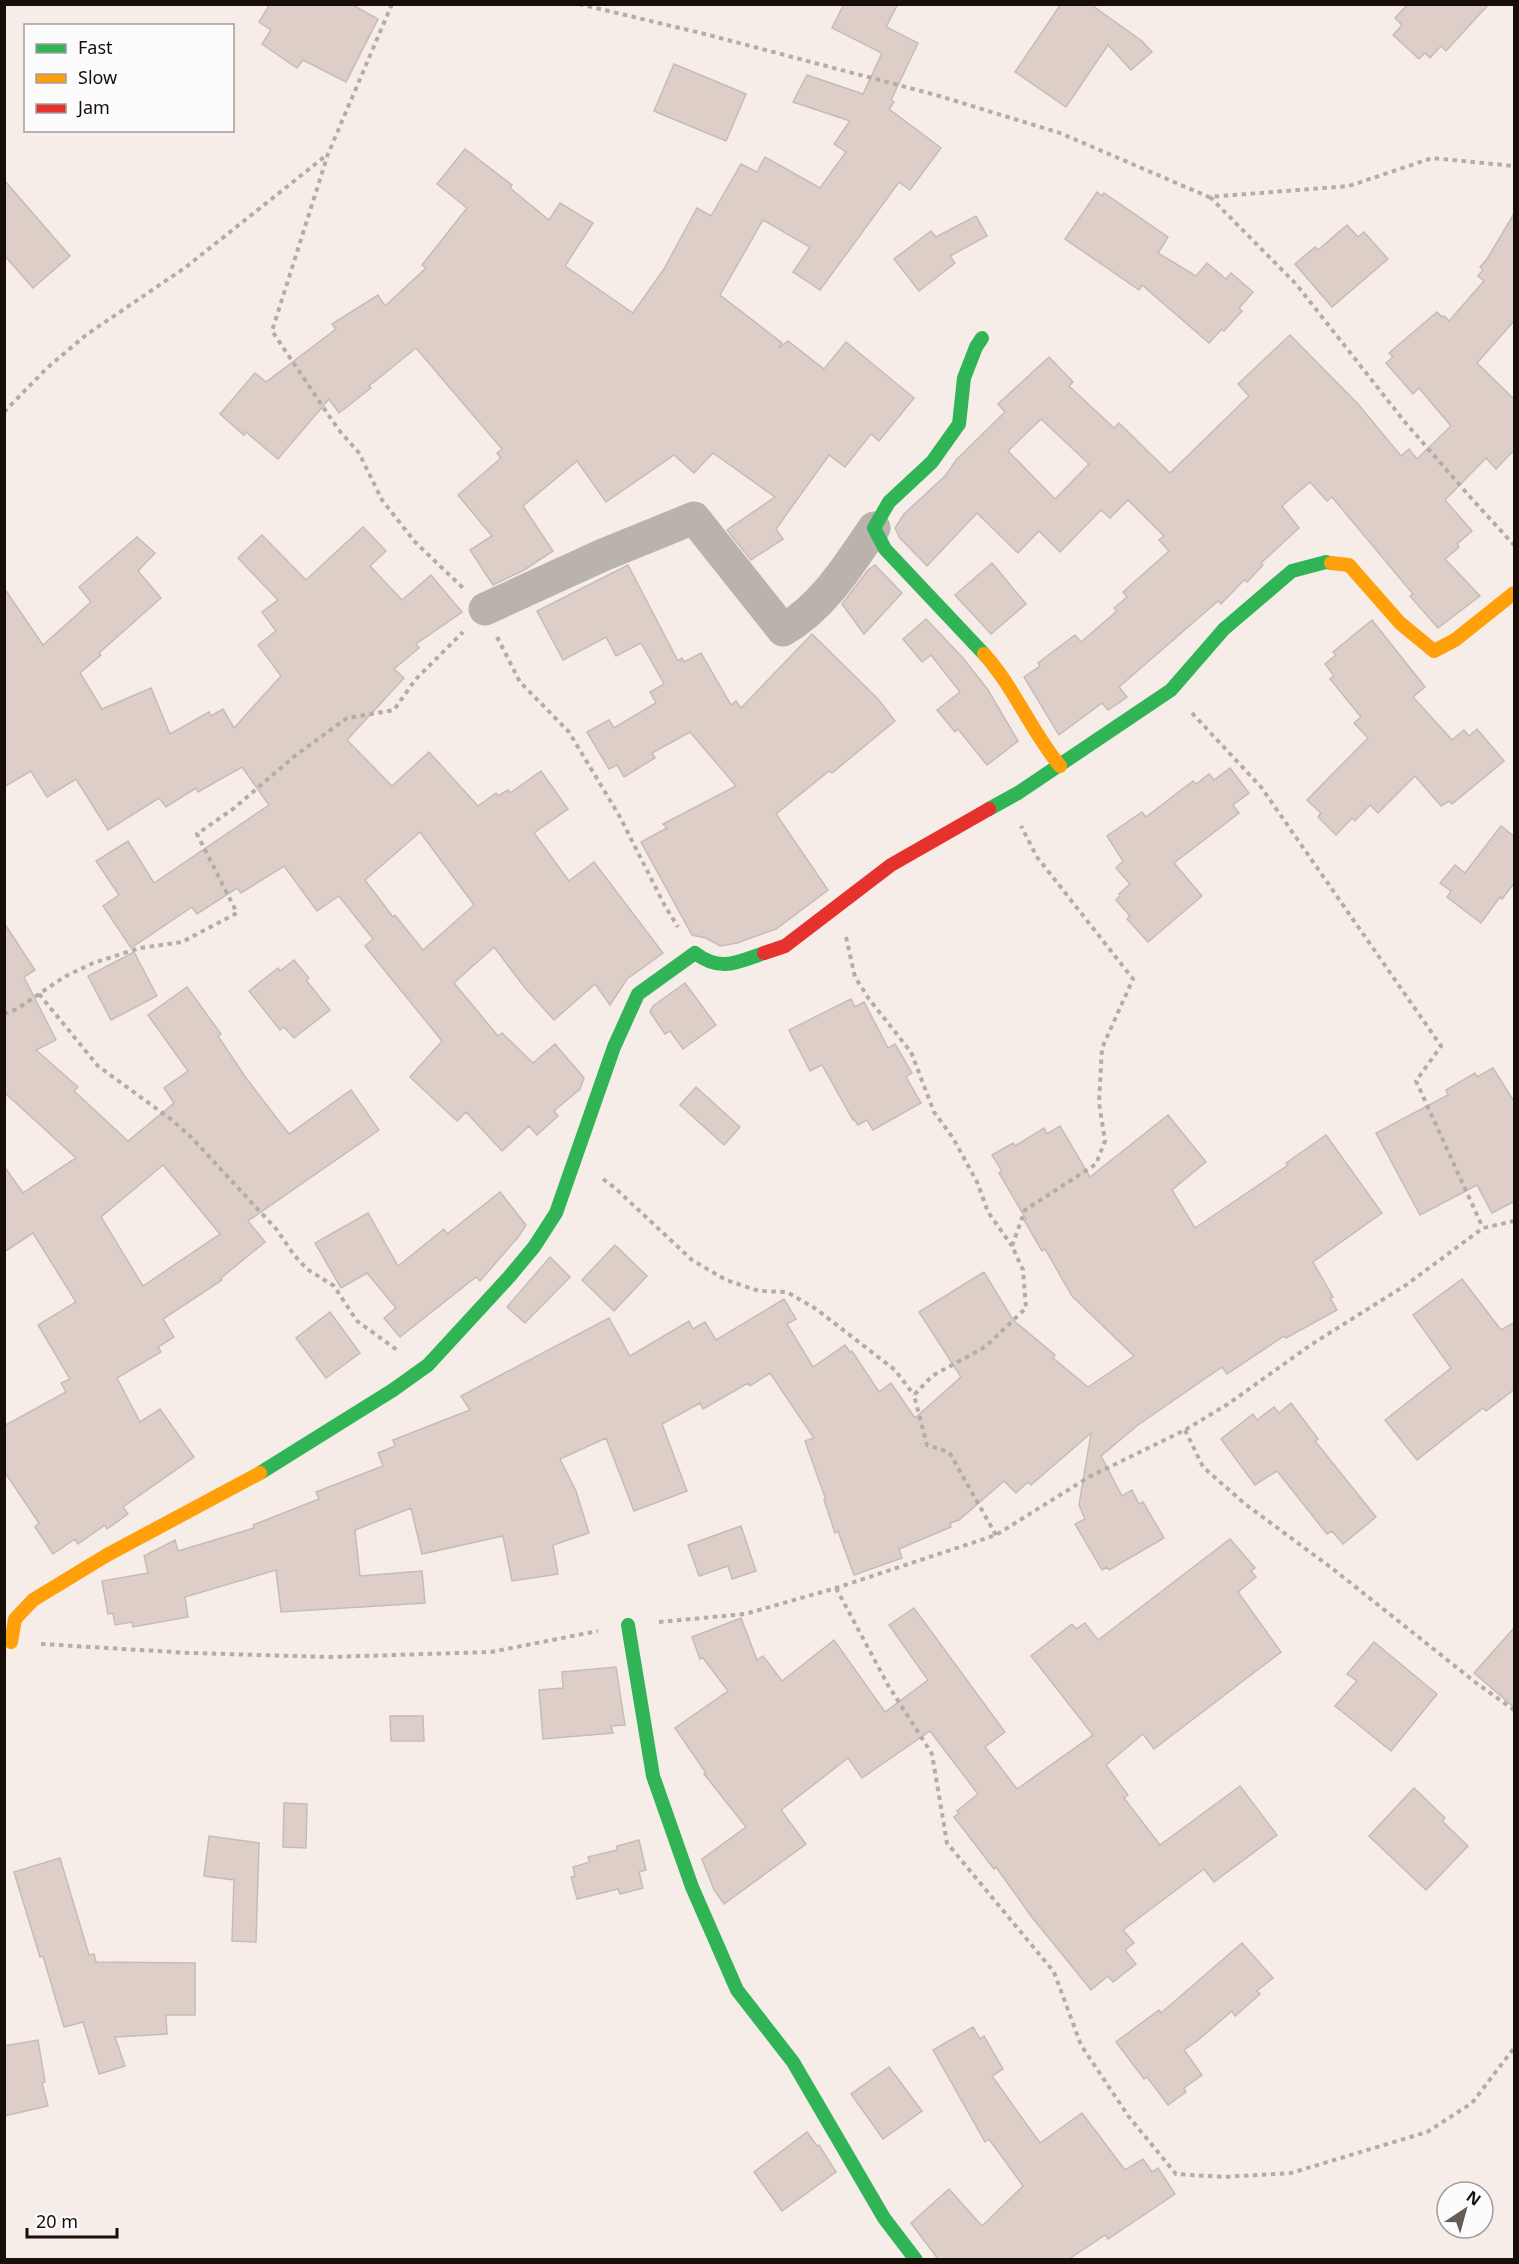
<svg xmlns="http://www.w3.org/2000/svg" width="1519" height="2264" font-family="'Noto Sans',sans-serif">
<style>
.building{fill:#ddcfc8;stroke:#c6bcb7;stroke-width:1.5;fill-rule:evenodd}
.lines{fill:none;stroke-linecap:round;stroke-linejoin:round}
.path{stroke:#b4aca7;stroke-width:4;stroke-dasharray:4.5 4.5;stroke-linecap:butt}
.street{stroke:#bab2ad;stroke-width:33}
.fast{stroke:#30b455;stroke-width:14}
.slow{stroke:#ff9f0a;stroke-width:14}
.jam{stroke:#e5322d;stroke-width:14}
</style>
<rect width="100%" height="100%" fill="#f7ede8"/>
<g class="building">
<polygon points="270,4 351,4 378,19 346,82 303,60 297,68 262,44 271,30 259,22"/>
<polygon points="844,4 898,4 886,27 918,43 891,100 894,102 889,109 941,148 910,190 899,182 820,290 793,272 810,247 763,220 720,295 782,343 779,348 788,341 824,369 846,342 914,398 879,441 871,434 845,467 829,455 776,529 783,539 751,560 727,530 775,497 713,453 694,473 674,455 606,502 577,461 523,506 553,551 524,570 493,585 470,550 492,536 458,495 501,458 497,453 502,449 416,348 369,386 371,388 339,413 329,399 278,459 246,432 244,435 220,414 255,373 266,382 336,329 332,324 378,295 385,306 426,268 422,265 467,208 437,184 465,149 512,185 510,188 549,220 560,203 593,223 565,266 633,313 664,269 697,208 711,216 741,164 757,172 765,157 820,188 846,152 834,144 850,121 793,102 807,75 863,94 882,53 832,28"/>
<polygon points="1061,4 1090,4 1142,41 1152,52 1131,70 1108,45 1066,107 1015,72"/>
<polygon points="1408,4 1489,4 1446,51 1441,46 1430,58 1425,53 1419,59 1393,35 1402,25 1395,18"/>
<polygon points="674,64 746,94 726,141 654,111"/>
<polygon points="4,180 70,256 33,288 4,255"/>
<polygon points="1097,192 1102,196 1104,193 1168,237 1158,253 1196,276 1207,263 1226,279 1231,273 1253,292 1239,308 1242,311 1224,331 1222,329 1209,343 1142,285 1139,290 1065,239"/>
<path d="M1515,212V320L1477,363L1515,400V449L1496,469L1486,458L1445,500L1472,531L1457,544L1459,547L1445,559L1480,596L1438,628L1410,596L1413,594L1332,497L1327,501L1310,482L1282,506L1299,528L1261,563L1263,565L1247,582L1244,580L1221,604L1218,601L1119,687L1127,697L1108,710L1102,703L1059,735L1024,677L1040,666L1038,663L1075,635L1081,642L1117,611L1114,608L1127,597L1123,592L1169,551L1159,540L1164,536L1128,500L1110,518L1101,510L1060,552L1039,531L1018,553L977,513L927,566L900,538L895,528L904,514L945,476L957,459L1005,412L998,404L1049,357L1073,382L1069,386L1114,428L1119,423L1170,473L1249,396L1238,384L1290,335L1358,404L1401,456L1409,449L1417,459L1451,426L1419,388L1413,394L1386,363L1393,357L1389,353L1437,312L1442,317L1444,316L1449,321L1484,281L1478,276L1483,270L1480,267L1487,259ZM1041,419L1089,464L1055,499L1008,451Z"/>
<polygon points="976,216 987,236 950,256 955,263 919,291 894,259 931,231 936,237"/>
<polygon points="1347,225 1358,237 1364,232 1388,259 1332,307 1295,264 1315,247 1318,250"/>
<path d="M363,527L386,551L370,566L402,600L431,575L462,612L416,644L419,648L394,669L404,678L347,740L392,786L429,752L478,806L496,793L498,796L508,790L510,793L541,771L568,809L534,833L569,881L594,862L663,953L627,979L610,1005L595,984L554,1020L525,988L494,947L454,983L498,1036L502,1033L533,1063L555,1044L584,1078L580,1089L554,1111L558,1116L537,1135L529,1126L502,1151L466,1112L457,1121L410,1077L442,1041L365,946L373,939L339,896L317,911L284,866L241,893L237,888L197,914L192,907L131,948L103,906L119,895L96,861L128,841L154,883L269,805L242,767L198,792L196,788L166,807L159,798L108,830L76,779L47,797L31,771L4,787V588L43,645L91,602L79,587L137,537L155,553L138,571L161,598L99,653L101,655L80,673L102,709L151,688L170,734L209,712L211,716L223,709L234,728L281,676L258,645L276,631L262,612L278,600L238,558L262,535L306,580ZM420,832L474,905L423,950L395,915L393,917L365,880Z"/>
<polygon points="992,563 1026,604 991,634 955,595"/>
<polygon points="628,565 678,661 682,658 684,662 701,653 731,705 736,701 741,708 812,634 878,699 895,721 832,773 829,771 776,814 828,890 776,929 737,943 720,946 706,938 692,935 641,842 667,828 663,824 736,786 690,732 652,753 655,758 624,777 617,765 609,769 587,732 609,720 614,728 656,703 650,692 664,684 641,643 616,656 606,637 563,660 537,611"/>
<polygon points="875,565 902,593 864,634 842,604 868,570"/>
<polygon points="926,619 963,658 988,690 1018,741 987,765 958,729 955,732 937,710 960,692 931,655 922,662 903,639"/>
<polygon points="1372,620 1425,687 1413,697 1452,740 1464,730 1469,736 1477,729 1504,761 1452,804 1449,801 1441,806 1415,776 1378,813 1370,805 1355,821 1352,818 1336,835 1318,817 1321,813 1307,800 1368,738 1354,723 1361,717 1330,679 1334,676 1325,664 1336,655 1333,652"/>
<polygon points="1230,768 1249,793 1233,805 1239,813 1174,863 1202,896 1148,942 1127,919 1130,916 1116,900 1120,896 1119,894 1130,884 1116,868 1123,861 1107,836 1142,812 1146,817 1193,781 1196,784 1209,774 1214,780"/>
<polygon points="1501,826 1515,837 1515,882 1502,899 1500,897 1481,923 1447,897 1451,891 1440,883 1455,865 1465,873"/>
<path d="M4,923L35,970L24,977L56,1040L36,1050L78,1087L74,1091L128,1141L174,1103L164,1088L188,1071L148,1015L187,987L221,1034L218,1036L246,1078L289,1134L351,1090L379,1130L248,1221L265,1242L221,1278L222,1280L163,1319L174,1337L158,1347L161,1352L117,1378L140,1422L160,1409L194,1457L123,1507L128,1514L107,1529L105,1525L78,1544L75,1539L53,1554L35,1527L39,1523L4,1471V1426L66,1392L61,1383L70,1379L38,1325L76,1302L33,1233L4,1252V1166L23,1193L76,1158L4,1092ZM163,1165L220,1234L143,1286L101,1217Z"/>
<polygon points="134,952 157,996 111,1020 88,976"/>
<polygon points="294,960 309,978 306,980 330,1010 294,1038 284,1027 280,1030 249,991 278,968 280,971"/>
<polygon points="685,983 716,1025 683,1049 670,1031 665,1034 650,1012 653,1006"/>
<polygon points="851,999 855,1007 864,1002 888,1048 895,1044 912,1073 906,1077 921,1103 873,1130 867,1120 858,1125 854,1119 853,1120 822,1065 810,1071 789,1030"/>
<polygon points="1493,1068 1515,1103 1515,1201 1492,1213 1477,1185 1420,1215 1376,1133 1448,1095 1446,1090 1475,1073 1477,1077"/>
<polygon points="696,1087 740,1127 724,1145 680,1105"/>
<polygon points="1168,1115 1206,1162 1172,1190 1195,1228 1288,1165 1286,1163 1326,1135 1382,1213 1313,1262 1333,1297 1330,1298 1337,1310 1286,1338 1284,1336 1227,1374 1222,1367 1138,1425 1101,1456 1122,1496 1132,1490 1139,1504 1143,1502 1164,1538 1109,1570 1107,1567 1102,1570 1075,1524 1085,1519 1079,1505 1091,1433 1031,1485 1028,1482 1016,1493 1004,1481 959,1520 950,1523 951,1527 899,1549 902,1558 854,1575 838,1531 835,1533 824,1500 826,1500 805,1441 814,1438 770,1373 750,1386 748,1383 703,1409 700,1403 662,1424 687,1491 634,1511 606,1438 560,1459 576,1491 589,1533 553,1545 558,1574 512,1581 503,1536 422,1554 411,1508 355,1530 360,1576 422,1571 425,1603 281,1612 276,1570 185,1597 188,1617 133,1627 132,1622 115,1625 113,1613 108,1614 102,1581 148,1573 144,1556 175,1540 178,1551 254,1528 253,1525 319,1499 316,1492 383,1466 378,1453 395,1446 393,1440 470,1410 461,1396 609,1318 630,1356 689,1321 693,1329 705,1322 716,1340 784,1299 796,1319 787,1324 813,1367 845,1345 850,1352 852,1351 879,1392 891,1383 915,1418 961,1377 919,1312 984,1272 1013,1320 1055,1355 1053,1358 1088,1387 1134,1356 1072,1296 1045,1249 1042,1251 1024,1220 1026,1219 999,1173 1002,1171 992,1155 1013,1143 1015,1146 1044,1128 1047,1134 1060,1126 1090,1177"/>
<polygon points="500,1192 526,1225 519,1236 480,1281 476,1277 400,1337 384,1318 396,1308 367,1273 341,1288 315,1243 368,1213 398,1266 444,1229 447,1234"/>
<polygon points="615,1245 647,1276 614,1311 582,1280"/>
<polygon points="550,1257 570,1277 525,1323 507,1307"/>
<polygon points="1462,1279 1501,1330 1515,1322 1515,1389 1486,1411 1483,1408 1417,1460 1385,1420 1451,1368 1413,1315"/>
<polygon points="330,1312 360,1353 326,1378 296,1338"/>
<polygon points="1291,1403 1318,1439 1315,1441 1376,1517 1343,1544 1332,1531 1327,1534 1277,1471 1255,1485 1221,1439 1253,1414 1257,1420 1274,1407 1279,1413"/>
<polygon points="741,1526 756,1571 732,1579 728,1566 699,1576 688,1545"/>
<polygon points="1230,1539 1255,1568 1251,1571 1256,1577 1238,1592 1281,1652 1154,1749 1143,1734 1106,1765 1128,1795 1124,1798 1160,1845 1240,1786 1277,1835 1214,1882 1204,1869 1123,1930 1134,1943 1125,1950 1136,1964 1113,1982 1108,1976 1091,1990 1031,1916 996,1867 994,1869 954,1817 959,1813 957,1811 978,1794 930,1731 862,1778 848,1758 781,1810 806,1844 724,1904 714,1890 702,1859 746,1827 704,1774 706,1773 675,1728 728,1691 703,1658 700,1659 692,1637 741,1618 757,1660 763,1656 782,1681 834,1640 885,1712 928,1680 889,1625 914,1608 1005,1732 985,1747 1017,1789 1093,1735 1031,1656 1072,1624 1076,1629 1085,1623 1098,1640"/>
<polygon points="1515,1627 1515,1708 1474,1673"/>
<polygon points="1374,1642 1437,1694 1391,1751 1335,1706 1357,1681 1347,1674"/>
<polygon points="616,1667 625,1725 611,1726 613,1733 543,1739 539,1690 563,1688 562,1672"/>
<polygon points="390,1716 423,1716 424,1741 391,1741"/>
<polygon points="1414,1788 1445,1818 1442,1821 1468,1846 1426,1890 1369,1836"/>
<polygon points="284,1803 307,1804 306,1848 283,1847"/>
<polygon points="209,1836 259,1843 256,1942 232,1941 234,1880 204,1876"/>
<polygon points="639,1840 646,1870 639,1872 643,1888 620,1894 618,1889 577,1899 571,1877 575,1876 573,1867 590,1862 588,1857 617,1850 617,1846"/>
<polygon points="60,1858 89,1955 94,1954 96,1962 195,1963 195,2015 166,2015 167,2034 115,2037 125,2066 99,2074 83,2022 64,2027 43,1956 40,1957 14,1872"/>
<polygon points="1242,1943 1273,1978 1257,1991 1260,1994 1235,2016 1232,2011 1197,2041 1184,2050 1202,2075 1184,2088 1186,2092 1168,2105 1147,2077 1144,2079 1116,2042 1159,2010 1161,2013"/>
<polygon points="973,2027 980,2039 984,2036 1003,2069 992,2076 1040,2143 1082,2113 1125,2170 1143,2159 1152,2172 1158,2168 1175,2194 1108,2239 1105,2235 1069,2259 938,2259 911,2223 949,2189 982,2226 1023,2186 989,2139 985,2142 933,2050"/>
<polygon points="38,2040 45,2082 42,2083 48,2106 4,2116 4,2046"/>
<polygon points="889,2067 922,2111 883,2139 851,2094"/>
<polygon points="807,2132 817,2146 819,2145 836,2172 782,2211 754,2172"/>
</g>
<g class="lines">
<g class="path">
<polyline points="392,4 328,154 272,331 338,429 359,453 382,500 415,542 463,588"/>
<polyline points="579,4 705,34 936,95 1060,133 1209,197 1349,186 1432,158 1514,166"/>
<polyline points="1210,197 1296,284 1404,421 1471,498 1514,545"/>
<polyline points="4,412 47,368 86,335 186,267 328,154"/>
<polyline points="497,637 520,682 569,732 620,817 665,906 678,927"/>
<polyline points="1192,713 1261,787 1441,1046 1416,1081 1483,1228"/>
<polyline points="846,937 855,977 869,999 911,1052 934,1112 953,1138 977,1182 988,1212 1012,1246"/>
<polyline points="39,994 98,1066 172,1120 191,1137 277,1230 294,1255 307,1269 334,1286 357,1321 397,1350"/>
<polyline points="4,1014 17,1009 64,977 93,963 140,948 182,942 237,913 197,834 233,809 296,755 347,718 394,710 415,680 463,632"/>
<polyline points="603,1179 615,1188 692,1260 726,1280 759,1291 787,1292 816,1309 895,1370 914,1395"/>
<polyline points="1185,1430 1203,1467 1245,1504 1333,1569 1475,1682 1514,1710"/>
<polyline points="996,1535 949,1452 927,1445 914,1395 932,1376 985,1347 1026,1308 1023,1270 1012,1246 1025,1210 1096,1164 1105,1141 1099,1103 1102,1048 1133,979 1037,857 1021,826"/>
<polyline points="836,1588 888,1685 932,1754 947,1843 1054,1972 1081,2045 1129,2117 1176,2174 1224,2177 1291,2173 1427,2132 1472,2103 1514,2048"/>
<polyline points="659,1622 745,1614 836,1588 996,1535 1089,1477 1185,1430 1228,1404 1312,1344 1406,1285 1483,1228 1514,1221"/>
<polyline points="41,1644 190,1653 331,1657 491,1652 598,1631"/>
</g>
<path class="street" d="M485,609L603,555L694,518L783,630C823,607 849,565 874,528"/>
<g class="fast">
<polyline points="982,338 976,347 964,378 959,424 932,462 889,502 874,528 885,549 984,654"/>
<polyline points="989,809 1018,793 1171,690 1224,629 1292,571 1326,562 1331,563"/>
<path d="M260,1473L393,1390L428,1365L509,1277L534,1247L556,1213L614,1047L638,994L695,953C720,972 736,963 764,953"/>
<polyline points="628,1625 653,1776 692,1887 737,1990 793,2062 884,2218 916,2260"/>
</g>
<g class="slow">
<polyline points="1331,563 1349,565 1400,623 1434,651 1455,640 1514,593"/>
<path d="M984,654C1014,687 1031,731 1060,766"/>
<polyline points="11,1642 15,1619 33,1600 107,1555 260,1473"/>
</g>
<polyline class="jam" points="764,953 785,946 891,865 989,809"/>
</g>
<rect width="1519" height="2264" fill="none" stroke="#180e09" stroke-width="12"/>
<rect x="24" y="24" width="210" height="108" fill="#fcfcfc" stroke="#a19d9b" stroke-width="1.5"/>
<rect x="36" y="44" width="30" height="9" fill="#30b455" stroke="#a19d9b" stroke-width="1.5"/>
<text x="78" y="54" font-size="18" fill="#180e09">Fast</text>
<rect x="36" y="74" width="30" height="9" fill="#ff9f0a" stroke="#a19d9b" stroke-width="1.5"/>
<text x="78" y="84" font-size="18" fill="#180e09">Slow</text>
<rect x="36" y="104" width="30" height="9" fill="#e5322d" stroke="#a19d9b" stroke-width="1.5"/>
<text x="78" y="114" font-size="18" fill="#180e09">Jam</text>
<g transform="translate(1465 2210) rotate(36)"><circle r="28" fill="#fcfcfc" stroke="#a19d9b" stroke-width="1.5"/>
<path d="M0-4.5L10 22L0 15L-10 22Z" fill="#665c57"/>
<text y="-9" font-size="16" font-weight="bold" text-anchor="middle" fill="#180e09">N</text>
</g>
<path d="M27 2228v9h90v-9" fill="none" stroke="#180e09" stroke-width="3"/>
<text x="36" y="2228" font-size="18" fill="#180e09" stroke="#fcfcfc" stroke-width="4.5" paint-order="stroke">20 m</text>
</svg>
